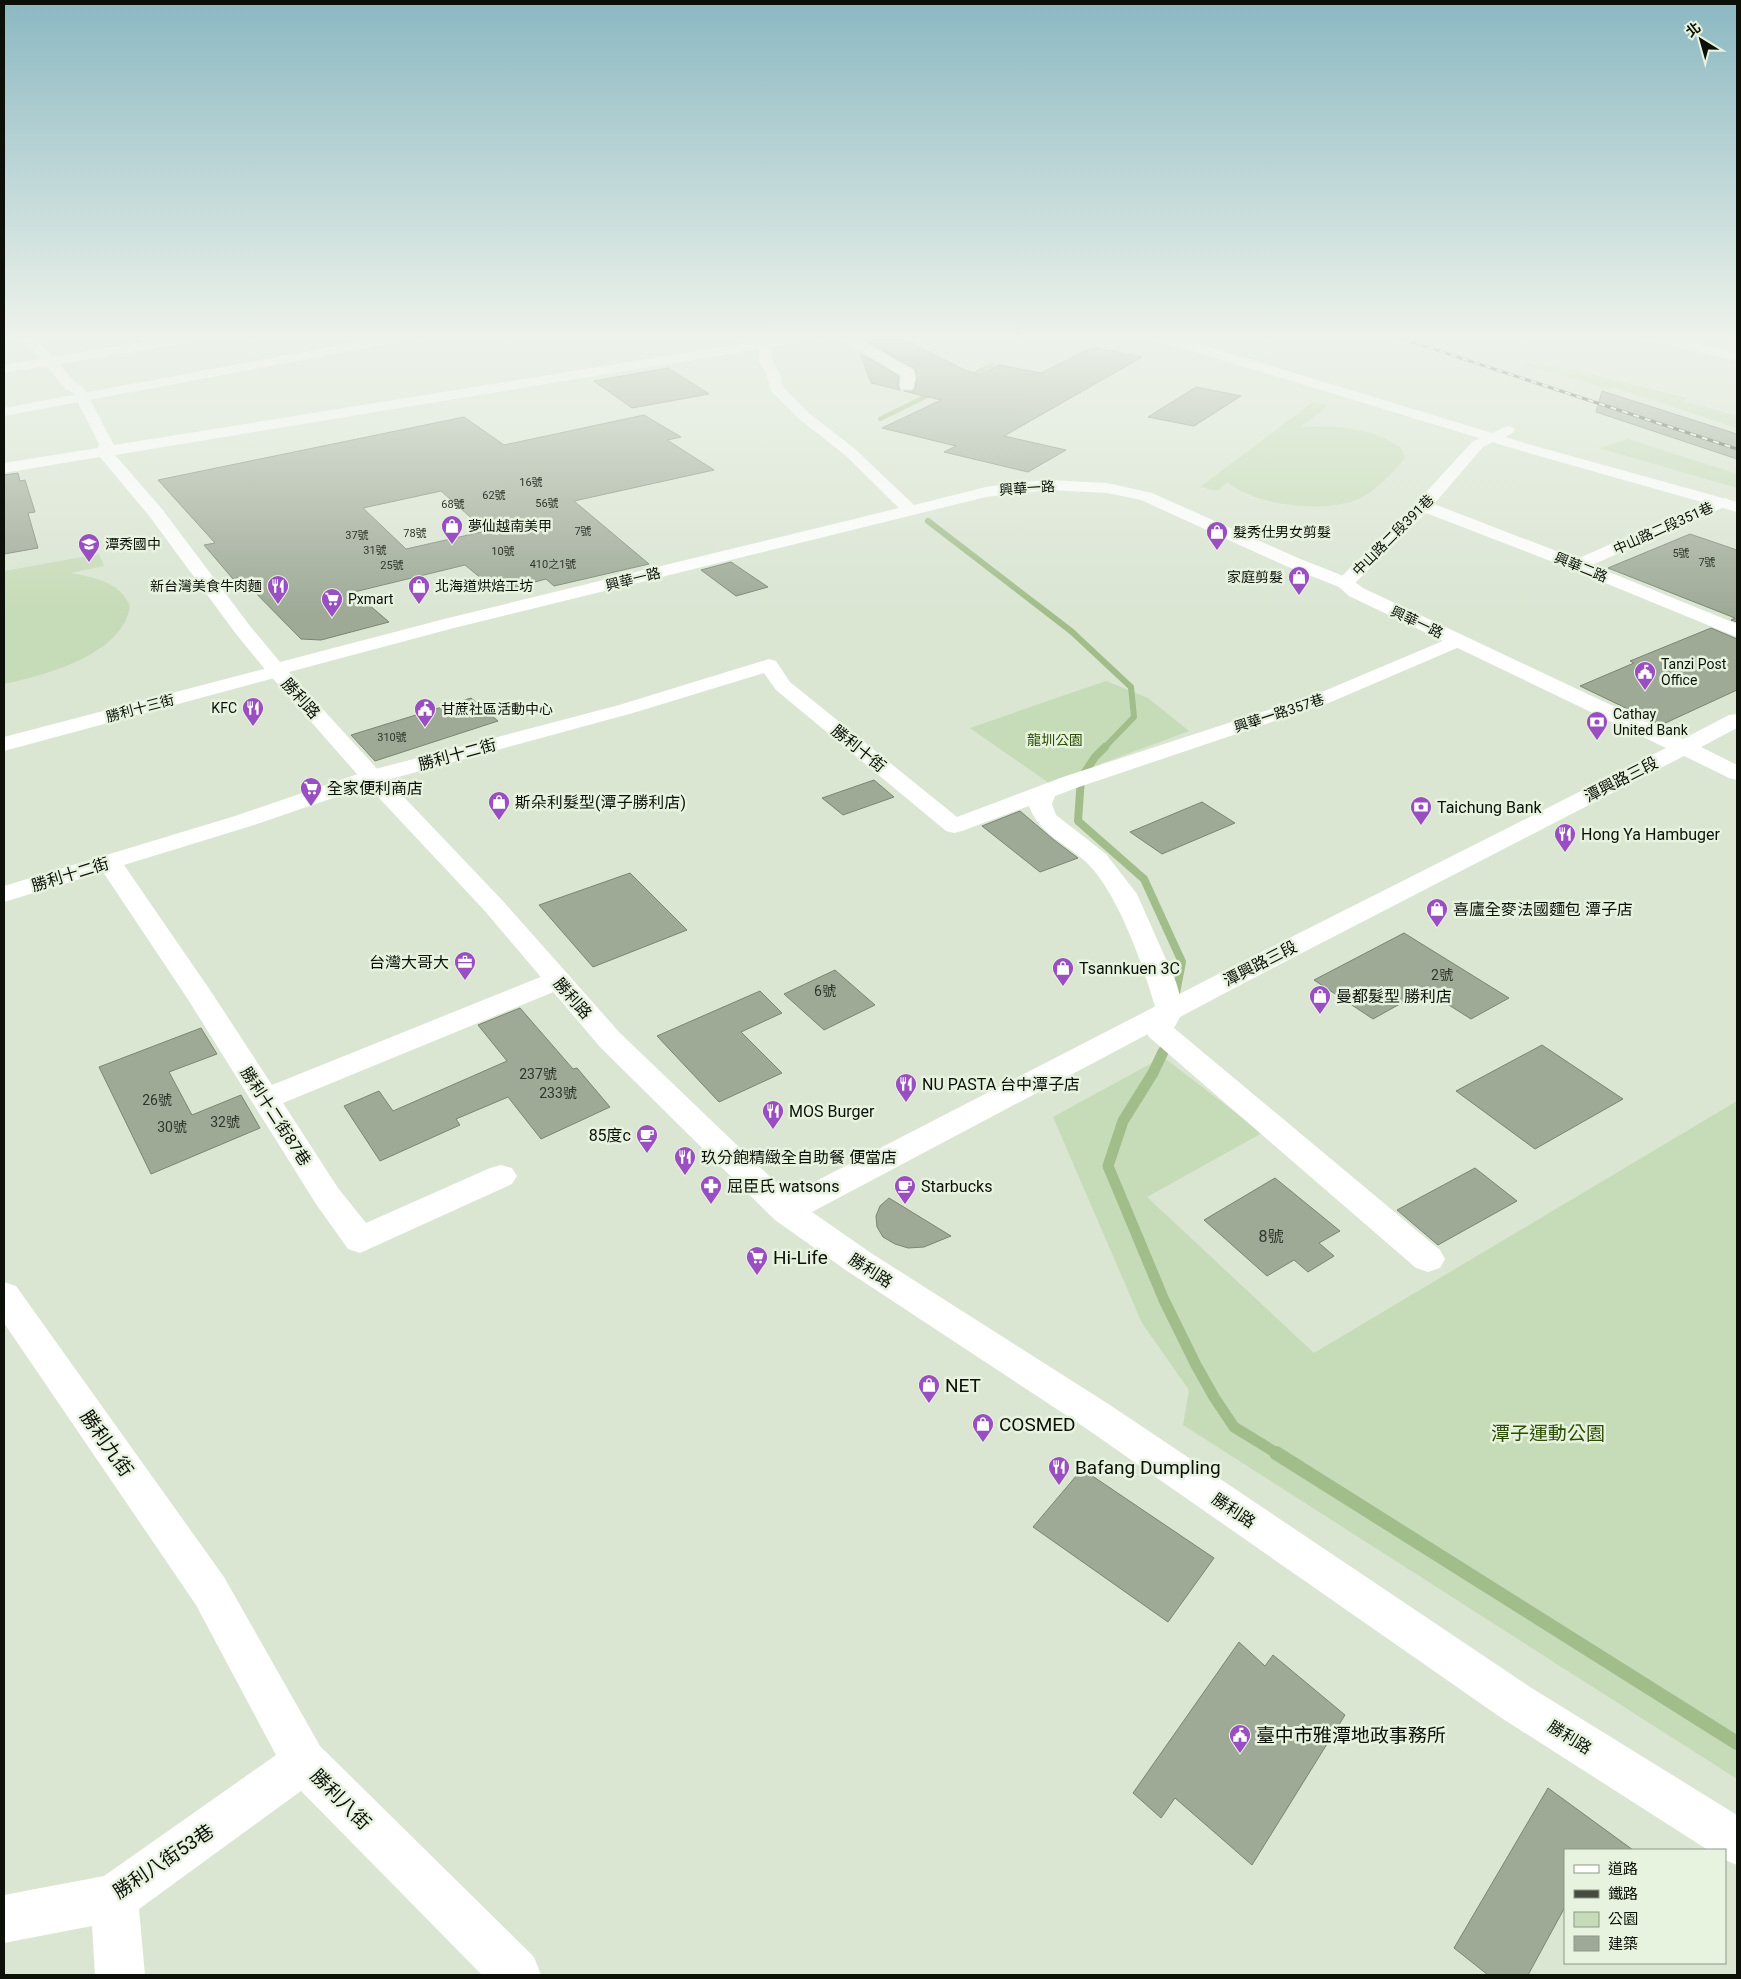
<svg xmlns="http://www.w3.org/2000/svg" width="1741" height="1979" font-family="Roboto,'Noto Sans TC',sans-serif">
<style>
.green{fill:#c6dbb7}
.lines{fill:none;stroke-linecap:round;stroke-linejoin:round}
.stream-far4{stroke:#a0bd8a;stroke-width:4.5}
.stream-far3{stroke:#a0bd8a;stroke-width:6}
.stream-far2{stroke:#a0bd8a;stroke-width:8}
.stream-far1{stroke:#a0bd8a;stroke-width:11}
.stream{stroke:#a0bd8a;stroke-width:14}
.building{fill:#9ea996;stroke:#7a8573;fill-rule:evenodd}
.minor{fill:#fff;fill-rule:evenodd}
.tertiary{fill:#fff;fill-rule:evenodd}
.primary{fill:#fff;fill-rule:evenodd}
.rail-casing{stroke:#454b41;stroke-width:3}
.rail{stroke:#e7f3df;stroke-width:2;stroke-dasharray:6;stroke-linecap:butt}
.labels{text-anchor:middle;stroke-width:5;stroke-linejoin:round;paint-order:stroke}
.far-number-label{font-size:11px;fill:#30362c}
.far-street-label{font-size:14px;fill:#0c1009;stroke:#e7f3df}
.far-poi-label{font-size:14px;fill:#0c1009;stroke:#e7f3df;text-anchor:start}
.far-park-label{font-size:14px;fill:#2b4e00;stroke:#e7f3df}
.number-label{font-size:14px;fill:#30362c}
.street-label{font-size:16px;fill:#0c1009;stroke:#e7f3df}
.poi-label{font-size:16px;fill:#0c1009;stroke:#e7f3df;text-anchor:start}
.near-number-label{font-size:16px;fill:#30362c}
.near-poi-label{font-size:19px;fill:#0c1009;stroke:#e7f3df;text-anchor:start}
.near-park-label{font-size:19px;fill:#2b4e00;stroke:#e7f3df}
.near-street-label{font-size:19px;fill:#0c1009;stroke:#e7f3df}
</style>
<rect width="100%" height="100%" fill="#dae5d2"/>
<g class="green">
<polygon points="1529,363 1581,372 1687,398 1683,401 1737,416 1737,428 1615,388 1606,389 1524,364"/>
<path d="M1312,403L1328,405L1301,427C1335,425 1374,427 1402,449L1405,458C1395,471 1371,495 1356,500C1321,513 1257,506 1227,482L1218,491L1200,487Z"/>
<polygon points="1628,439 1737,474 1737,488 1599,448"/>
<path d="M99,554L104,566L71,573C95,578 119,581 130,606C123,655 45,675 4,684V571Z"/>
<polygon points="1106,681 1148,698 1189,731 1049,783 970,728"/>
<polygon points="1163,1057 1262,1133 1147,1197 1314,1353 1737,1101 1737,1779 1183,1425 1189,1390 1142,1323 1053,1117"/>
</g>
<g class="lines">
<g class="stream-far4">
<polyline points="965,378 992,365"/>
<polyline points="880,419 937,391"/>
</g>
<polyline class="stream-far3" points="928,521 1071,631 1131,687 1134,717 1104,748"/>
<g class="stream-far2">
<polyline points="1105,747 1095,757 1081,778 1078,821 1144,879 1182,962 1175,998"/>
<polyline points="1162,1054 1166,1040"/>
</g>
<polyline class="stream-far1" points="1163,1052 1153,1073 1123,1121 1108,1166 1164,1300 1196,1365 1214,1397 1234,1427 1278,1454"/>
<polyline class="stream" points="1276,1453 1737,1743"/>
</g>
<g class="building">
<polygon points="857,336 899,336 958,367 979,375 999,365 1041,373 1093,347 1142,357 1004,436 1066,450 1028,472 944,452 956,446 882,428 941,400 904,391 912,391 915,388 917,377 915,369"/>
<polygon points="860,353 899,376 898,386 900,390 871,383"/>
<polygon points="668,368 709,394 632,408 594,381"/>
<polygon points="1196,387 1241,396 1194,426 1148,417"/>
<polygon points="1602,391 1737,434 1737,459 1596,412"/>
<path d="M644,415L681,437L667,440L714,470L574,501L649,564L554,586L546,579L498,592L465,565L354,592L389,622L321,640L301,639L240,577L233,579L204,545L215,543L158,480L464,417L504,445ZM441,491L486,531L406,549L363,508Z"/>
<polygon points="18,473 20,481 25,480 35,512 28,513 38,548 4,554 4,475"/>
<polygon points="1690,534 1737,550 1737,622 1731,620 1735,618 1608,568"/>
<polygon points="731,562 768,587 736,596 701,570"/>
<polygon points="1711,628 1737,639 1737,690 1661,725 1580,686 1634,663 1630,661"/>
<polygon points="471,698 498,721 375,761 351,735"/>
<polygon points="874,780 894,797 843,815 822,798"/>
<polygon points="1202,802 1235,823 1162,854 1130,832"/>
<polygon points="1020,811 1054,840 1078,858 1040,872 982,826"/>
<polygon points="630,873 687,930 593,967 539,905"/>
<polygon points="1404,933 1509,998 1471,1019 1425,990 1373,1019 1314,980"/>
<polygon points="835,970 875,1005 824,1030 784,994"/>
<polygon points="760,991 782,1013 741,1032 782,1073 719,1102 657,1036"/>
<polygon points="520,1008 573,1069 577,1068 610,1107 541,1139 508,1097 456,1119 460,1125 380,1161 344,1106 379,1091 393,1111 507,1061 478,1025"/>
<polygon points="201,1028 217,1054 169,1072 192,1115 241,1095 260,1128 151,1174 99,1067"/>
<polygon points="1542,1045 1623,1099 1535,1149 1456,1091"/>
<polygon points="1475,1168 1517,1201 1438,1245 1397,1210"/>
<polygon points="1275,1178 1340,1231 1319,1243 1334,1256 1308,1272 1294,1260 1267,1276 1204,1220"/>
<polygon points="889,1198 951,1236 924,1247 908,1248 895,1244 883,1237 877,1227 876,1216 880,1206"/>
<polygon points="1082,1469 1214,1558 1168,1622 1033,1527"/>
<polygon points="1239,1642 1265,1666 1273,1655 1345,1715 1252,1865 1175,1798 1161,1818 1133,1793"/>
<polygon points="1548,1788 1633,1850 1565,1850 1565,1907 1528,1975 1488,1975 1454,1948"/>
</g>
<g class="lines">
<g class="minor">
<polygon points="179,336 211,336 205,340 4,373 4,365"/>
<polygon points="426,336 420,340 382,345 4,416 4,408 382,337"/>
<polygon points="737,336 751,336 771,342 773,345 766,349 742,343"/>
<path d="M836,336H852L913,370C916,375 915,384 912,389H902L900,386L901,375Z"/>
<polygon points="1644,336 1668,336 1737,353 1737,361 1645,339"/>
<polygon points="1508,426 1513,427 1515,430 1513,433 1483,447 1434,504 1577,559 1715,498 1727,498 1729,502 1727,506 1592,565 1737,624 1737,637 1571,569 1426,513 1351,587 1345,589 1339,587 1336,583 1339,579 1417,502 1473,441"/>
<path d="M1457,635L1464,637L1467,641L1464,645L1331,702L1079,787L1055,796L1052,804L1056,815L1106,854L1137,894L1176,982L1184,1010L1174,1028L1440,1250L1445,1259L1440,1268L1428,1272L1416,1268L1149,1037L1145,1030L1156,1010C1144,968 1119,895 1088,864C1068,844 1039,835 1029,806L962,831L954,833L946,831L776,690L764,673L633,713L380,782L251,826L124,865L210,990L272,1085L548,974L558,971L568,974L572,980L568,986L283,1103L338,1188L366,1223L490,1168L501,1165L512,1168L517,1176L512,1184L360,1253L348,1249L316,1204L187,998L103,872L4,902V886L235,816L364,772L619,705L769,659L776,661L790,682L957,817L1063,777L1317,694Z"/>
<polygon points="275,663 282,665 285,669 278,677 4,751 4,737 264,669 268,665"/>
<polygon points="4,1282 16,1286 224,1577 320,1746 534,1957 541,1975 482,1975 301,1791 139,1909 145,1975 95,1975 92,1926 4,1943 4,1895 104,1876 276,1755 196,1605 4,1323"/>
</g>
<path class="tertiary" d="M21,336H34L76,383L84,388L114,445L791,336H824L818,340L772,347V359L781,376L783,387L808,412L855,449L914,505L986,487L1012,483L1049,480L1107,483L1152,493L1298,558L1351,579L1363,588L1683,739L1729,715L1737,714V728L1701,747L1737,765V780L1729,778L1684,756L1246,982L812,1212L871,1253L1110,1405L1530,1687L1737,1815V1865L1725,1860V1850H1708L1500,1717L1084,1427L847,1271L775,1220L600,1047L484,910L364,782L268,673L236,634L150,517L100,457L4,473V463L98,448L99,444L73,393L66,389ZM759,349L758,359L767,376L771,391L798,418L845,455L899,508L448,618L280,662L250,626L162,509L115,455ZM1049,490L1107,493L1141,500L1286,566L1339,587L1349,596L1666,748L1226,970L789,1195L620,1033L502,900L380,772L289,672L454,628L986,497Z"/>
<polygon class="primary" points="1152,336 1173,336 1535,446 1737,502 1737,512 1525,452 1153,339"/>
<g class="rail-casing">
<polyline id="rail" points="1394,336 1737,449"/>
</g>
<use href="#rail" class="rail"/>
</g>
<linearGradient id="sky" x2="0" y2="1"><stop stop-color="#8bb8c2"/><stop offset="0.55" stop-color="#eef3eb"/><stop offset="1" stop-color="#eef3eb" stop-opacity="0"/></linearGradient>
<rect width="1741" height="613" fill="url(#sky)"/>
<defs>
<g id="shop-pin" transform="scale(1.125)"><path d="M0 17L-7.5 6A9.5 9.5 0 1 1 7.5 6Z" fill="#994ec1" stroke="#e7f3df"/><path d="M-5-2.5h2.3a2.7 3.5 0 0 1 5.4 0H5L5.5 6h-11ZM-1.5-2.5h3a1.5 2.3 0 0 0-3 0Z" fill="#fff"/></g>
<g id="school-pin" transform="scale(1.125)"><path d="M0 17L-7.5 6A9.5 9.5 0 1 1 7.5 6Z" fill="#994ec1" stroke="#e7f3df"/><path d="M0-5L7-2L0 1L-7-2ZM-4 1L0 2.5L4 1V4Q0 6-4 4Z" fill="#fff"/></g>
<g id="restaurant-pin" transform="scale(1.125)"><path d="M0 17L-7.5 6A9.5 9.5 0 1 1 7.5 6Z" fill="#994ec1" stroke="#e7f3df"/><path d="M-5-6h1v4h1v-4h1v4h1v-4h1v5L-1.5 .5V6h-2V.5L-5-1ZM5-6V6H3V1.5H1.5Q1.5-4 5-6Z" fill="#fff"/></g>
<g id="supermarket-pin" transform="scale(1.125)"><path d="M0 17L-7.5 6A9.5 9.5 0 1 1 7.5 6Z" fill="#994ec1" stroke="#e7f3df"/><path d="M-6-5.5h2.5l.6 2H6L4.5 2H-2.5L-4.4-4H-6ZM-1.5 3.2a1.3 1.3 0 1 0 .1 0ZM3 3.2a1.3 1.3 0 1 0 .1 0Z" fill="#fff"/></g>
<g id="civic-pin" transform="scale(1.125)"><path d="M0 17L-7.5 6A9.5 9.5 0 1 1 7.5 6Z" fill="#994ec1" stroke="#e7f3df"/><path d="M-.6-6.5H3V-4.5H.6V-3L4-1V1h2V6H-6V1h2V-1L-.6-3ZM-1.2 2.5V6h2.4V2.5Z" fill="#fff"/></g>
<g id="bank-pin" transform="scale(1.125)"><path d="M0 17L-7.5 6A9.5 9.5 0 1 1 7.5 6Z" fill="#994ec1" stroke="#e7f3df"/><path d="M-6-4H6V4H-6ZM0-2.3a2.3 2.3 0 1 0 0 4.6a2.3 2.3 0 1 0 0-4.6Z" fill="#fff"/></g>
<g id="office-pin" transform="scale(1.125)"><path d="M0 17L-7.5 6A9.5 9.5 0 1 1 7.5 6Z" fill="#994ec1" stroke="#e7f3df"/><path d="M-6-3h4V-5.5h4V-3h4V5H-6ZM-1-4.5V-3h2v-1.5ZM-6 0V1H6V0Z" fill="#fff"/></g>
<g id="cafe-pin" transform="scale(1.125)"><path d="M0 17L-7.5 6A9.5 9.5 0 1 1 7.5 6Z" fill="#994ec1" stroke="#e7f3df"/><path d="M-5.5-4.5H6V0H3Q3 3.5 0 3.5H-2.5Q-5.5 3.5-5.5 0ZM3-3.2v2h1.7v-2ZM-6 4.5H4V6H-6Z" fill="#fff"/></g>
<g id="pharmacy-pin" transform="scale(1.125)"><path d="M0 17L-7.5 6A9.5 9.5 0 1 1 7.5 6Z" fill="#994ec1" stroke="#e7f3df"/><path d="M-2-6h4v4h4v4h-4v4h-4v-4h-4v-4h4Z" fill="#fff"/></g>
</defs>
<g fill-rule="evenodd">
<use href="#shop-pin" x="452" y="526"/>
<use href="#shop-pin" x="1217" y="532"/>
<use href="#school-pin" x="89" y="544"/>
<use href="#shop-pin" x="1299" y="577"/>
<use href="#restaurant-pin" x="278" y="586"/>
<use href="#shop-pin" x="419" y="586"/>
<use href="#supermarket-pin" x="332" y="599"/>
<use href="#civic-pin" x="1645" y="672"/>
<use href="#restaurant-pin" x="253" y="708"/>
<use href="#civic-pin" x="425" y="709"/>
<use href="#bank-pin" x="1597" y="722"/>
<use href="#supermarket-pin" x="311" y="788"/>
<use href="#shop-pin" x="499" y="802"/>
<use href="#bank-pin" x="1421" y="807"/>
<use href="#restaurant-pin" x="1565" y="834"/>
<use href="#shop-pin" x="1437" y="909"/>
<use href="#office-pin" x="465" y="962"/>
<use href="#shop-pin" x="1063" y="968"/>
<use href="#shop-pin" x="1320" y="996"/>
<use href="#restaurant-pin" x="906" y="1084"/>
<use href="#restaurant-pin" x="773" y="1111"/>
<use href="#cafe-pin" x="647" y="1135"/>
<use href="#restaurant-pin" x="685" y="1157"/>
<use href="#pharmacy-pin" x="711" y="1186"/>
<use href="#cafe-pin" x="905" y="1186"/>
<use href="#supermarket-pin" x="757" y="1257"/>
<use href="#shop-pin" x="929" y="1385"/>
<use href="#shop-pin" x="983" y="1424"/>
<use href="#restaurant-pin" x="1059" y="1467"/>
<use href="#civic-pin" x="1240" y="1735"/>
</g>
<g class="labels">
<g class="far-number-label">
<text x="531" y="486">16號</text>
<text x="494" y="499">62號</text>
<text x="547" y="507">56號</text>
<text x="453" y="508">68號</text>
<text x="583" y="535">7號</text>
<text x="415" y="537">78號</text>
<text x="357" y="539">37號</text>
<text x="375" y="554">31號</text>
<text x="503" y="555">10號</text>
<text x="1681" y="557">5號</text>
<text x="1707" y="566">7號</text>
<text x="553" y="568">410之1號</text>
<text x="392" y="569">25號</text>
<text x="392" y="741">310號</text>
</g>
<g class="far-street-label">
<text transform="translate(1027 488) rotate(-4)" y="5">興華一路</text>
<text transform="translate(1663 528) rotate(-24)" y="5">中山路二段351巷</text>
<text transform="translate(1393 535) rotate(-45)" y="5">中山路二段391巷</text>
<text transform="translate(1581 567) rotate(22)" y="5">興華二路</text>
<text transform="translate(633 579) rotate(-14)" y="5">興華一路</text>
<text transform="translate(1417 622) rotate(25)" y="5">興華一路</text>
<text transform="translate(140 708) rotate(-15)" y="5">勝利十三街</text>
<text transform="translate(1279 713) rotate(-18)" y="5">興華一路357巷</text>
</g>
<g class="far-poi-label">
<text x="468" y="531">夢仙越南美甲</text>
<text x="1233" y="537">髮秀仕男女剪髮</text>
<text x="105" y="549">潭秀國中</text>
<text x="1283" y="582" text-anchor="end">家庭剪髮</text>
<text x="262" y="591" text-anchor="end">新台灣美食牛肉麵</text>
<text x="435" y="591">北海道烘焙工坊</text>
<text x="348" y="604">Pxmart</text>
<text x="1661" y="669">Tanzi Post<tspan x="1661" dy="16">Office</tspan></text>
<text x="237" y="713" text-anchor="end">KFC</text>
<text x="441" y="714">甘蔗社區活動中心</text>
<text x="1613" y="719">Cathay<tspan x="1613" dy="16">United Bank</tspan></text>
</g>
<g class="far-park-label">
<text x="1055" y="745">龍圳公園</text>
</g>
<g class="number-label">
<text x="1442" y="980">2號</text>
<text x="825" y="996">6號</text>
<text x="538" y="1079">237號</text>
<text x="558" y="1098">233號</text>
<text x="157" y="1105">26號</text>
<text x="225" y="1127">32號</text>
<text x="172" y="1132">30號</text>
</g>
<g class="street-label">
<text transform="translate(301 698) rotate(48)" y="6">勝利路</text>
<text transform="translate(859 748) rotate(39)" y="6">勝利十街</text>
<text transform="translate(457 754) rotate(-15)" y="6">勝利十二街</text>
<text transform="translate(1621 779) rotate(-27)" y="6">潭興路三段</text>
<text transform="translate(70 874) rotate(-17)" y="6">勝利十二街</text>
<text transform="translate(1260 963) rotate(-27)" y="6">潭興路三段</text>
<text transform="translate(573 998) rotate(49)" y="6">勝利路</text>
<text transform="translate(276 1116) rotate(57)" y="6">勝利十二街87巷</text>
<text transform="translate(871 1270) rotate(33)" y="6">勝利路</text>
<text transform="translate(1234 1510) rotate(34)" y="6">勝利路</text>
<text transform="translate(1570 1737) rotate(32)" y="6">勝利路</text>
</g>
<g class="poi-label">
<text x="327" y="794">全家便利商店</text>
<text x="515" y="808">斯朵利髮型(潭子勝利店)</text>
<text x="1437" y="813">Taichung Bank</text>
<text x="1581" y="840">Hong Ya Hambuger</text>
<text x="1453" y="915">喜廬全麥法國麵包 潭子店</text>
<text x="449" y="968" text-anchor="end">台灣大哥大</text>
<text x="1079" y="974">Tsannkuen 3C</text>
<text x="1336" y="1002">曼都髮型 勝利店</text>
<text x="922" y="1090">NU PASTA 台中潭子店</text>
<text x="789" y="1117">MOS Burger</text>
<text x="631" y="1141" text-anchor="end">85度c</text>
<text x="701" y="1163">玖分飽精緻全自助餐 便當店</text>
<text x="727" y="1192">屈臣氏 watsons</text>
<text x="921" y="1192">Starbucks</text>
</g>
<g class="near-number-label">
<text x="1271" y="1242">8號</text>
</g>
<g class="near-poi-label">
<text x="773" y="1264">Hi-Life</text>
<text x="945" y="1392">NET</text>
<text x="999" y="1431">COSMED</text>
<text x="1075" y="1474">Bafang Dumpling</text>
<text x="1256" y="1742">臺中市雅潭地政事務所</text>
</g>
<g class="near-park-label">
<text x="1548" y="1440">潭子運動公園</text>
</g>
<g class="near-street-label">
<text transform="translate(107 1443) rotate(55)" y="7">勝利九街</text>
<text transform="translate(341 1799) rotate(45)" y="7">勝利八街</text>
<text transform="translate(163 1861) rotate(-34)" y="7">勝利八街53巷</text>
</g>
</g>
<rect width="1741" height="1979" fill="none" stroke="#0c1009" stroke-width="10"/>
<rect x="1564" y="1849" width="162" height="115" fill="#e7f3df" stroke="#8f9889"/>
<rect x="1574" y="1865" width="25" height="8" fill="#ffffff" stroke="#8f9889"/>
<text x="1608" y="1874" font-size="15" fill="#0c1009">道路</text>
<rect x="1574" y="1890" width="25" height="8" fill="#454b41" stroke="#8f9889"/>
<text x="1608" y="1899" font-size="15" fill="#0c1009">鐵路</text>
<rect x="1574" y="1912" width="25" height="15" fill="#c6dbb7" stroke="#8f9889"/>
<text x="1608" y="1924" font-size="15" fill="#0c1009">公園</text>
<rect x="1574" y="1936" width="25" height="15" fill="#9ea996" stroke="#8f9889"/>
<text x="1608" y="1949" font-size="15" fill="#0c1009">建築</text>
<g transform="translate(1701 40) rotate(323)" stroke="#e7f3df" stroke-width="4" paint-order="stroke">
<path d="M0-4L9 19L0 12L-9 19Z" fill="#0c1009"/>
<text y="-8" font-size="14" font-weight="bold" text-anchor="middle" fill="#0c1009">北</text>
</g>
</svg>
